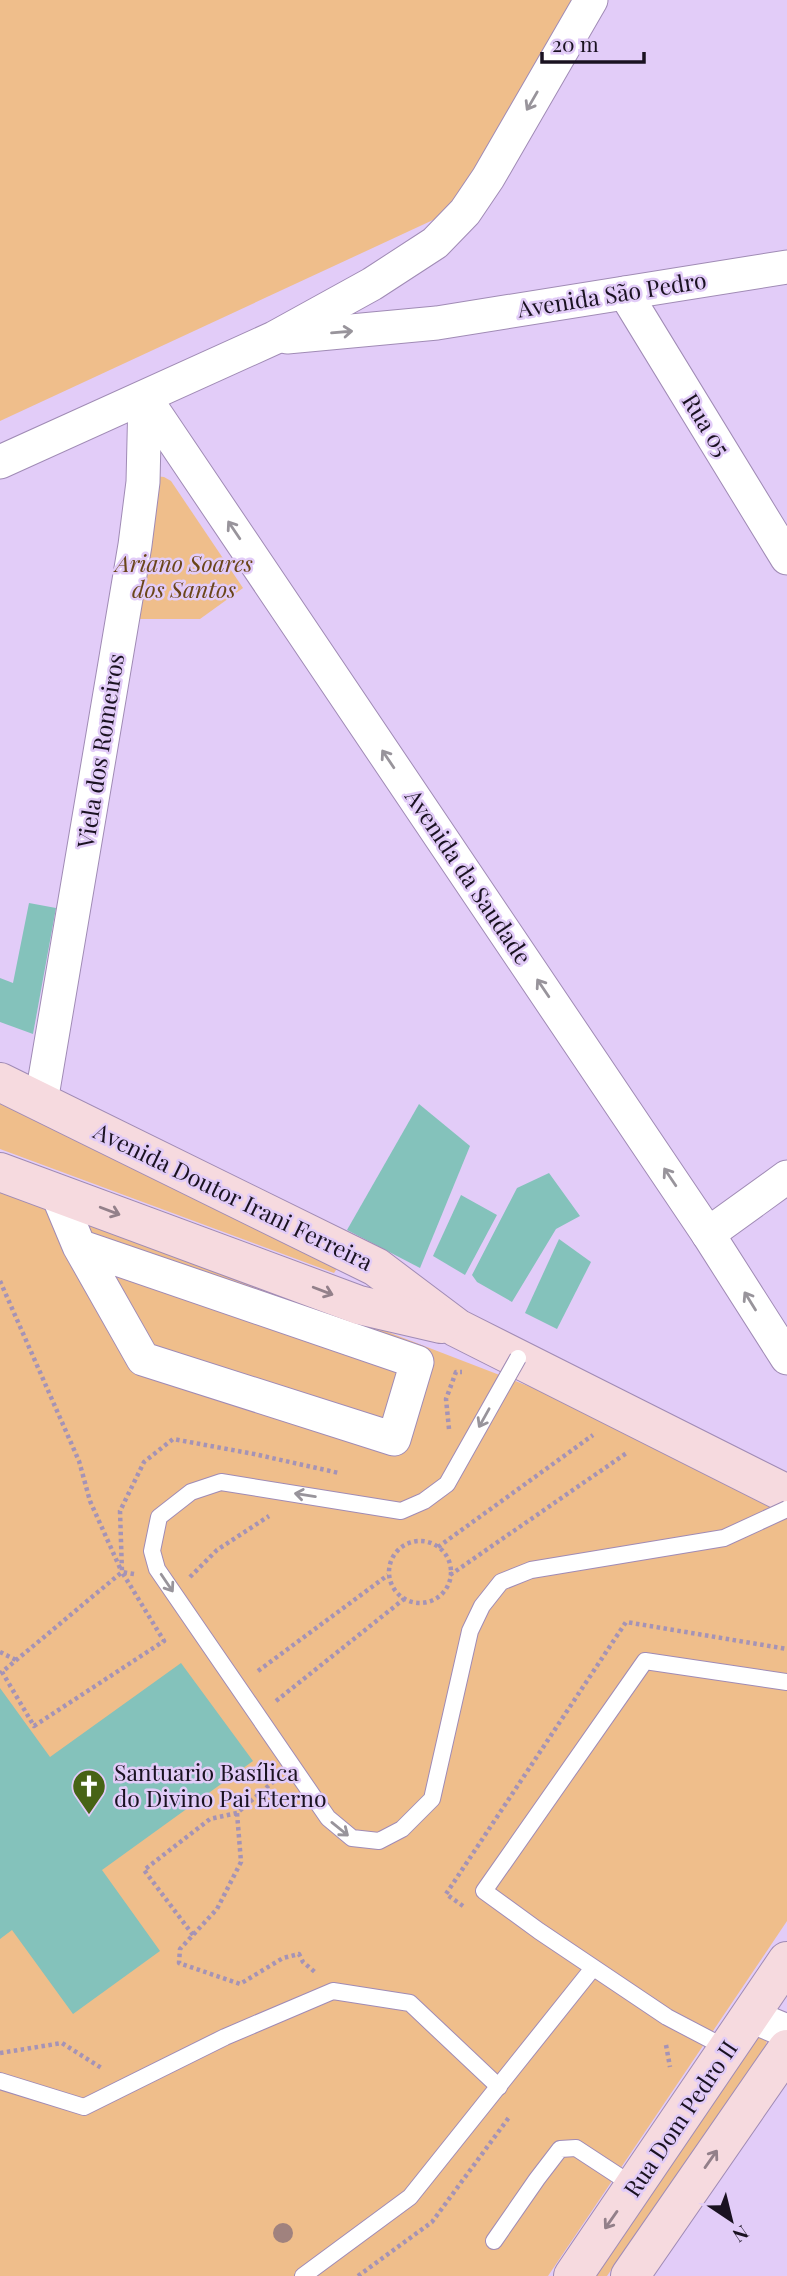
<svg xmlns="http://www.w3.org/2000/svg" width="787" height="2276" font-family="'Playfair Display',serif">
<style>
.green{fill:#efbe8b}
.building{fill:#84c2bb}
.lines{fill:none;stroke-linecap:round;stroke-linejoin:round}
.lane-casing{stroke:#a08bb5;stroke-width:18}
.street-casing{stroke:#a08bb5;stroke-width:35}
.secondary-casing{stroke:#a08bb5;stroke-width:40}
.path{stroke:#a593b6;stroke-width:4.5;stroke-dasharray:3.5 3.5;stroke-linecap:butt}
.lane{stroke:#fff;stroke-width:16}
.street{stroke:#fff;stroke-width:33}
.secondary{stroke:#f6dadf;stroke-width:38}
.lane-bridge-casing{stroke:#a08bb5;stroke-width:18;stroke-linecap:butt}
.lane-bridge{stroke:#fff;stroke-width:16}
.tree{fill:#a0827e}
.oneway{stroke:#98949b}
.oneway2{stroke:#93808a}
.labels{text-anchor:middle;stroke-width:5;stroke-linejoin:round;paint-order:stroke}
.street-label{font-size:23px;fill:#1a1221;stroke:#e2ccf8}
.park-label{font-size:23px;font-style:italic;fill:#6a451a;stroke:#e2ccf8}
.poi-label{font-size:23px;fill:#1a1221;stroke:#e2ccf8;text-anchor:start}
</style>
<rect width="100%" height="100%" fill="#e2ccf8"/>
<g class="green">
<polygon points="0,0 575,0 461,207 0,421"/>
<polygon points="155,476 164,477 171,481 243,588 200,619 138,619"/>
<polygon points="0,1100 338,1267 334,1273 0,1149"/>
<polygon points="0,1188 133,1234 570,1402 787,1509 787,1921 548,2276 0,2276"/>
<polygon points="748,2027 767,2040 766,2045 607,2276 586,2276"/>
</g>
<g class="building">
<polygon points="29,903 56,908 33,1034 0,1022 0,978 13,983"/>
<polygon points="419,1104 470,1146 420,1268 347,1230"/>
<polygon points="549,1173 580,1216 556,1229 512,1302 477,1282 472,1275 517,1188"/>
<polygon points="461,1195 497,1215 465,1275 433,1256"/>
<polygon points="559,1239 591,1262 557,1329 525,1313"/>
<polygon points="181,1663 253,1761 102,1870 160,1951 73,2014 12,1930 0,1939 0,1688 50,1757"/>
</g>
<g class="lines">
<g class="lane-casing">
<g id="lane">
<polyline points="728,2049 667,2017 539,1931 484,1891 645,1661 787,1682"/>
<polyline points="0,2081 84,2107 225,2037 333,1991 410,2003 499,2087"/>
<polyline points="494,2241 537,2179 560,2149 576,2148 634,2186"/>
<polyline points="303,2276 410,2197 593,1968"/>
</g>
</g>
<g class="street-casing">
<g id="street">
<polyline points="625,293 787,558"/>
<polyline points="287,337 437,323 787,267"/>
<polyline points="145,398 708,1234 787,1358"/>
<polyline points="0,462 274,338 372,284 435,243 465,212 488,178 591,0"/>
<polyline points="41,1102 135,545 143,482 145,398"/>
<polyline points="56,1191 79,1246 143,1359 394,1439 417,1362 79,1246"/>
<polyline points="708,1234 787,1177"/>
<polyline points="751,2016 787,2031"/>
</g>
</g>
<g class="secondary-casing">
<g id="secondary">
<polyline points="0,1082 376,1267 457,1328 787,1494"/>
<polyline points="0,1172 359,1305 441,1324"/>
<polyline points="573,2276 787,1961"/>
<polyline points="630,2276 787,2049"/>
</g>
</g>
<g class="path">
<polyline points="0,1281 79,1461 90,1501 120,1568"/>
<polyline points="449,1429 446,1399 456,1372 462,1372"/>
<circle cx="420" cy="1572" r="31"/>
<polyline points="438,1547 593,1435"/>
<polyline points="134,1574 122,1572 2,1672 34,1726 164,1641 122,1572 120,1511 144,1462 173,1439 254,1454 339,1473"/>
<polyline points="450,1575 628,1452"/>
<polyline points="190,1577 217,1550 269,1516"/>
<polyline points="0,1652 16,1660"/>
<polyline points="258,1671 388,1575"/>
<polyline points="276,1701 404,1599"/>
<polyline points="274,1781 237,1813 241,1862 217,1909 180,1949 179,1963 240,1984 283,1958 299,1954 303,1962 316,1973"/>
<polyline points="463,1906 446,1894 626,1622 787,1649"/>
<polyline points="193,1935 144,1870 210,1819 237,1813"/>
<polyline points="666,2045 670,2067"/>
<polyline points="0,2053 62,2043 103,2069"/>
<polyline points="358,2276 432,2222 510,2116"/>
</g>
<use href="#lane" class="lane"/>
<use href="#street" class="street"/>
<use href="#secondary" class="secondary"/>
<g class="lane-bridge-casing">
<polyline id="lane-bridge" points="518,1358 447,1484 424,1501 401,1511 221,1482 191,1492 159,1517 152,1551 157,1569 328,1818 352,1838 379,1841 402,1829 432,1799 470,1631 482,1606 501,1582 531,1570 724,1538 787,1509"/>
</g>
<use href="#lane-bridge" class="lane-bridge"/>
</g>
<circle class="tree" cx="283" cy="2233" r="10"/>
<defs><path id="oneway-shaft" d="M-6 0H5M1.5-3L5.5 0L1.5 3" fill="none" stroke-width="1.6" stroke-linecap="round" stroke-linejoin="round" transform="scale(1.75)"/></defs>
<g class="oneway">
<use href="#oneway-shaft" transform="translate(532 101) rotate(120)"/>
<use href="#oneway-shaft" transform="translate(342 332) rotate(-5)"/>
<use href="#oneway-shaft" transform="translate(234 530) rotate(-124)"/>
<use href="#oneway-shaft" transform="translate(388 759) rotate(-124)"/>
<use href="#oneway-shaft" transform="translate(543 988) rotate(-124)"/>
<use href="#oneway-shaft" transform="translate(670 1177) rotate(-124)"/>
<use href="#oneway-shaft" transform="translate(750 1301) rotate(-122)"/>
<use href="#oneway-shaft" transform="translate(484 1418) rotate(119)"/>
<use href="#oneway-shaft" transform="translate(305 1495) rotate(-171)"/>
<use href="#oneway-shaft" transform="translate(167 1583) rotate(56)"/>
<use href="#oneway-shaft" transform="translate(340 1829) rotate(39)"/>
</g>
<g class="oneway2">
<use href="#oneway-shaft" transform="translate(110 1211) rotate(21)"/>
<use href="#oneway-shaft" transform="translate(323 1291) rotate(21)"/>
<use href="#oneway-shaft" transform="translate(711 2159) rotate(-55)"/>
<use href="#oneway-shaft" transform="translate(611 2220) rotate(125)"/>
</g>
<defs>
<g id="church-pin" transform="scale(1.75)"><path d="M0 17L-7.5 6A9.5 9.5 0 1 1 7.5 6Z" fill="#476315" stroke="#e2ccf8"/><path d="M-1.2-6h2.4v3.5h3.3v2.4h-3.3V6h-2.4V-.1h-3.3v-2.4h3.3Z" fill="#fff"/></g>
</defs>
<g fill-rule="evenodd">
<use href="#church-pin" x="89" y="1786"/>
</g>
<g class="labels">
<g class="street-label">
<text transform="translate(612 295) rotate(-9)" y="8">Avenida São Pedro</text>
<text transform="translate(706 425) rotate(58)" y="8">Rua 05</text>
<text transform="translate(101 751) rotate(-81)" y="8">Viela dos Romeiros</text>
<text transform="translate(468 877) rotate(56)" y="8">Avenida da Saudade</text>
<text transform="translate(233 1197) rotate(26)" y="8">Avenida Doutor Irani Ferreira</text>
<text transform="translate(681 2119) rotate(-56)" y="8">Rua Dom Pedro II</text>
</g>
<g class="park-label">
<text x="184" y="572">Ariano Soares<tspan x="184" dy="26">dos Santos</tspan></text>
</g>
<g class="poi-label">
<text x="114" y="1781">Santuario Basílica<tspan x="114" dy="26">do Divino Pai Eterno</tspan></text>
</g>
</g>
<g transform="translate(731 2220) rotate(145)" stroke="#e2ccf8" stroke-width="5" paint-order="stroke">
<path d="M0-5L12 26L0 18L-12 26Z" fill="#1a1221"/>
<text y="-10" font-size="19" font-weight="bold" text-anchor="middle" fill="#1a1221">N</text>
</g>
<path d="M542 52v10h102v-10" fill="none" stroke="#1a1221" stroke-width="3.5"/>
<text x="552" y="52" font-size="21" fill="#1a1221" stroke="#e2ccf8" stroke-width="5" paint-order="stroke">20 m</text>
</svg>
